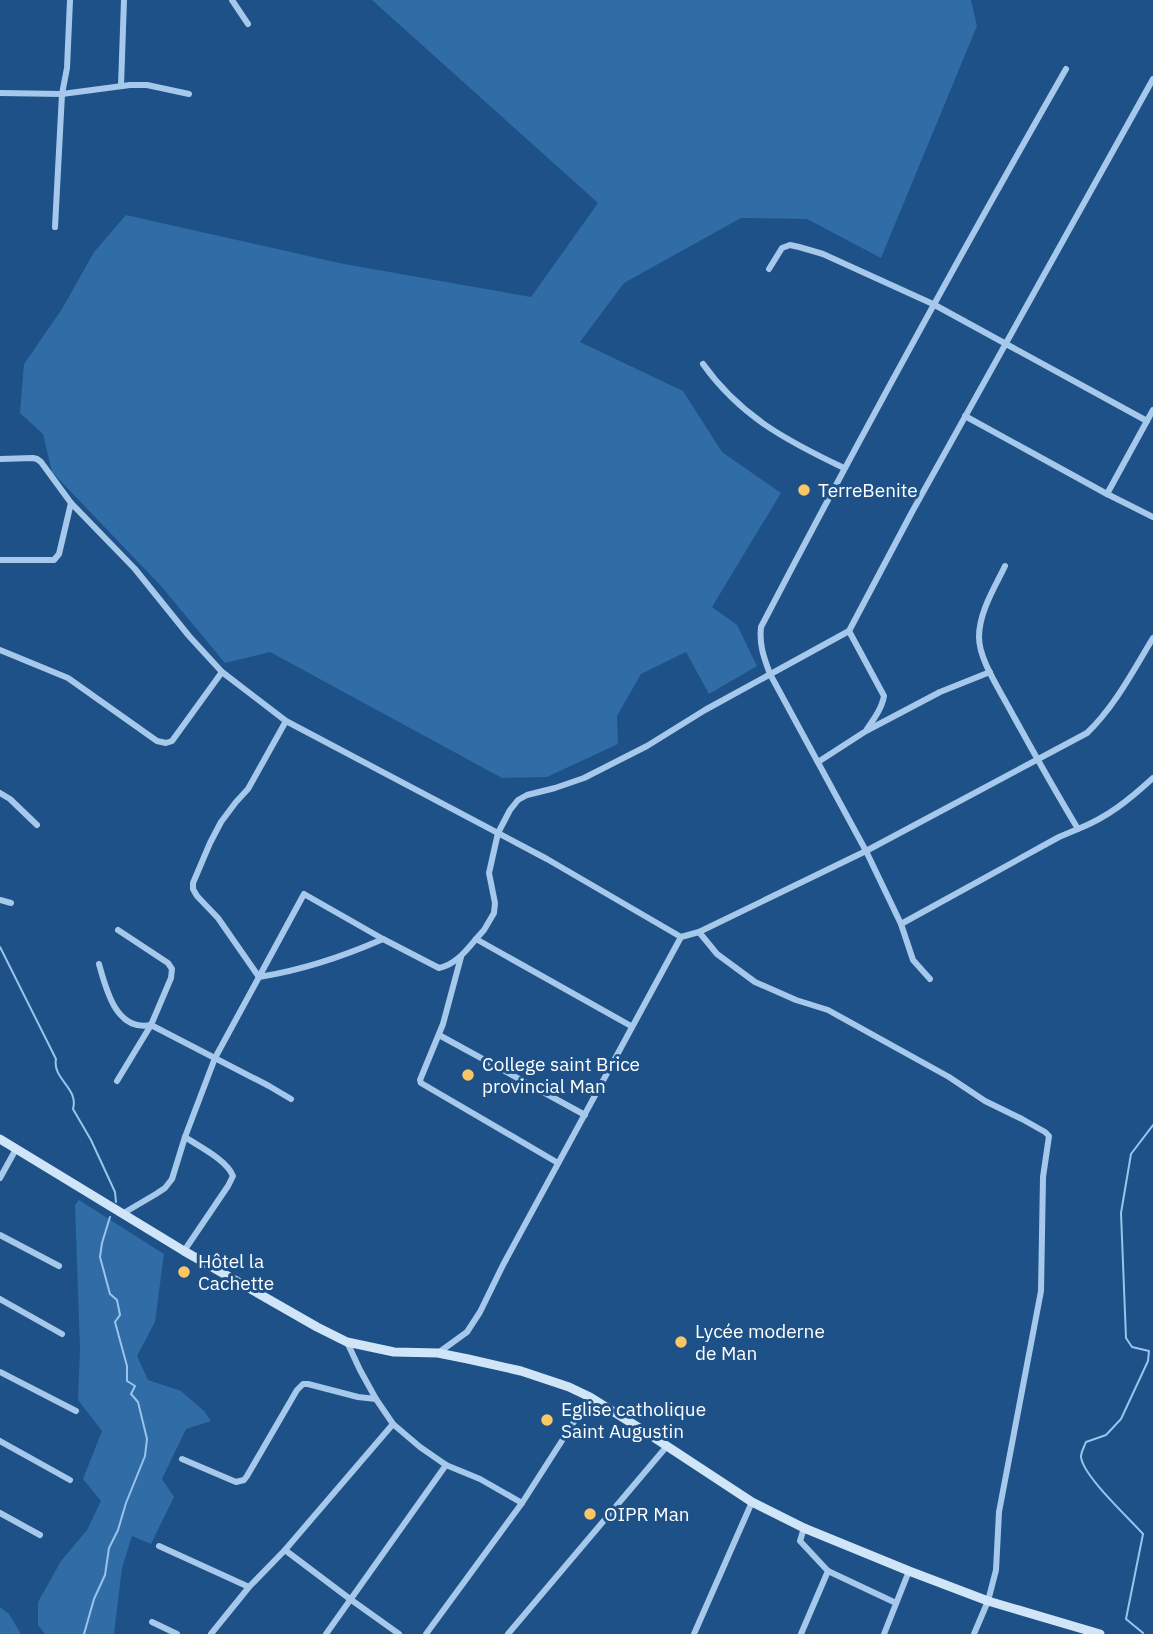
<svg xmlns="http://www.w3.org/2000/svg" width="1153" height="1634" font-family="'IBM Plex Sans',sans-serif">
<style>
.green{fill:#306ca5}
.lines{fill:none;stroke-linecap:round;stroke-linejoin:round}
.stream{stroke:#99c5ed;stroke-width:2}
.minor{stroke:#a6c9eb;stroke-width:6}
.secondary{stroke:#d1e5f8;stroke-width:9}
.poi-dot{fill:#fbc764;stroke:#1d5187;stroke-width:2.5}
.labels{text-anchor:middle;stroke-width:6;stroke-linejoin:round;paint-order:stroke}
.poi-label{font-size:19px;fill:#fff;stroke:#1d5187;text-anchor:start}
</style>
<rect width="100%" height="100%" fill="#1d5187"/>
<g class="green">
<polygon points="372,0 971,0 977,26 881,258 807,219 741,218 624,283 580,342 683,391 722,452 781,493 712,607 737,625 757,666 709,694 686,652 641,674 617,716 618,744 547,777 502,778 270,652 225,663 161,586 52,472 43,434 20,413 24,364 62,309 94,252 126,215 344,264 531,297 598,203"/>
<polygon points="79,1200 164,1254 155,1322 137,1356 148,1380 181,1391 204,1411 211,1421 186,1429 162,1479 174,1497 151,1544 132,1536 122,1568 114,1634 45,1634 38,1625 38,1602 61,1561 87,1530 101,1501 83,1479 102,1431 78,1400 80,1349 75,1205"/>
<polygon points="0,1607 9,1614 21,1634 0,1634"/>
</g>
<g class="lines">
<g class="stream">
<path d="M0,947L56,1059C52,1079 79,1088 73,1109L91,1140L115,1192L116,1202"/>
<path d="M1143,1633L1126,1619L1143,1534C1129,1518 1083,1476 1081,1457C1081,1452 1084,1447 1086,1442L1106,1435L1121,1419L1148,1361L1149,1351L1132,1347L1126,1338L1121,1213L1131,1154L1153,1125"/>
<polyline points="84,1634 94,1599 105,1575 109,1548 118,1530 126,1503 145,1456 147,1439 138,1402 131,1394 135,1386 127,1381 127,1366 115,1322 120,1315 117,1300 110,1294 100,1257 102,1243 110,1217"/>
</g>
<g class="minor">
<polyline points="232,0 248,24"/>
<polyline points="121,86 124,0"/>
<polyline points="0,93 62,94 130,85 147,85 189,94"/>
<polyline points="55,227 62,94 67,68 70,0"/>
<polyline points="769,269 782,248 790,245 799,247 823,254 933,304 1147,421"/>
<path d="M703,364C740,416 787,441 844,468"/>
<polyline points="965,416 1107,494 1153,517"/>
<polyline points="0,459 33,458 37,459 41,462 71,503 135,569 189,636 222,672 286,721 547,859 681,937"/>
<polyline points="1107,494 1153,410"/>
<polyline points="0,560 54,560 59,554 71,503"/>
<path d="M849,631L884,696C882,708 874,719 867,729"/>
<polyline points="0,650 68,678 157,741 166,743 172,741 222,672"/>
<path d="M286,721L248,789L236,802L221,822L210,843L193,883V889L197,896L218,918L259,977C303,970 342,957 383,939"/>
<polyline points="818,762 866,731 940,692 990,672"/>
<polyline points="0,793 10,799 37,825"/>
<path d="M1078,829C1108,817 1129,800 1153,778"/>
<polyline points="0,900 11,903"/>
<path d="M901,924L1059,837L1078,829C1054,789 1031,748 1008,706C998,687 979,659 979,637C979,612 995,587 1005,566"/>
<polyline points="699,932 717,954 755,982 796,1000 828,1010 949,1077 985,1101 1022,1119 1045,1132 1049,1136 1043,1177 1041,1291 999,1512 996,1570 988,1601 974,1634"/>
<polyline points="476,939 484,930 494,913 495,903 489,873 498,833 510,810 518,800 527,795 555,788 584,778 647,746 705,710 849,631 912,512 1153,79"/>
<polyline points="461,957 443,1024 420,1080 421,1083 558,1163"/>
<path d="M99,964C106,989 116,1032 151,1025L269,1086L291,1099"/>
<path d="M930,979L913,960L901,924L866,851L770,674C764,658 759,645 761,627C859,439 961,253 1066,69"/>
<polyline points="439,1035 585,1115"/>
<polyline points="117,1081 151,1025 171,978 172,969 168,963 118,930"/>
<polyline points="0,1178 16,1149"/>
<path d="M122,1214L156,1194L165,1188L172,1179L185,1137L215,1058L304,894L383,939L439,968C455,965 466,951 476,939L631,1026"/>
<polyline points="0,1235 59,1266"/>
<path d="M184,1251L228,1186L233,1176C227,1160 200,1147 185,1137"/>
<polyline points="0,1299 62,1334"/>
<polyline points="347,1342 360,1370 376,1399 393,1424 420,1447 446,1465 480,1479 522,1503"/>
<path d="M438,1353L467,1332L480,1312L503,1265L681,937L699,932L866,851L1087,733C1115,706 1133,671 1153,638"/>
<polyline points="0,1372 76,1411"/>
<polyline points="0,1441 70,1480"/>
<polyline points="182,1459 236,1482 244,1480 247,1476 297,1390 303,1384 308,1384 358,1397 376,1399"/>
<polyline points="0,1513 40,1535"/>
<polyline points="159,1546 249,1587"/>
<polyline points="285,1550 350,1599 399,1634"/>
<polyline points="828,1571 896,1603"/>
<polyline points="152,1622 177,1634"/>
<polyline points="211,1634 249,1587 285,1550 393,1424"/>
<polyline points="326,1634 446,1465"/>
<polyline points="426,1634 522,1503 590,1397"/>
<polyline points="508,1634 667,1446"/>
<polyline points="694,1634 752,1502"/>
<polyline points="801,1634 828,1571 800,1541 804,1528"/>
<polyline points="884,1634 909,1571"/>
</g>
<polyline class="secondary" points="0,1139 184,1251 317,1327 347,1342 394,1352 438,1353 468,1359 521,1371 569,1387 590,1397 641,1429 752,1502 804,1528 909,1571 988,1601 1100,1634"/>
</g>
<g class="poi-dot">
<circle cx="804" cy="490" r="7"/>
<circle cx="468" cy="1075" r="7"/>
<circle cx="184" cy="1272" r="7"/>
<circle cx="681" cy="1342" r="7"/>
<circle cx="547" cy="1420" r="7"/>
<circle cx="590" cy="1514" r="7"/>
</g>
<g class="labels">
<g class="poi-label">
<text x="818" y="497">TerreBenite</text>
<text x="482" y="1071">College saint Brice<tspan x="482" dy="22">provincial Man</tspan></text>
<text x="198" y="1268">Hôtel la<tspan x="198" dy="22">Cachette</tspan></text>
<text x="695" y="1338">Lycée moderne<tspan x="695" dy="22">de Man</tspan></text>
<text x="561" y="1416">Eglise catholique<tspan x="561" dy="22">Saint Augustin</tspan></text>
<text x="604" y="1521">OIPR Man</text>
</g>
</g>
</svg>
